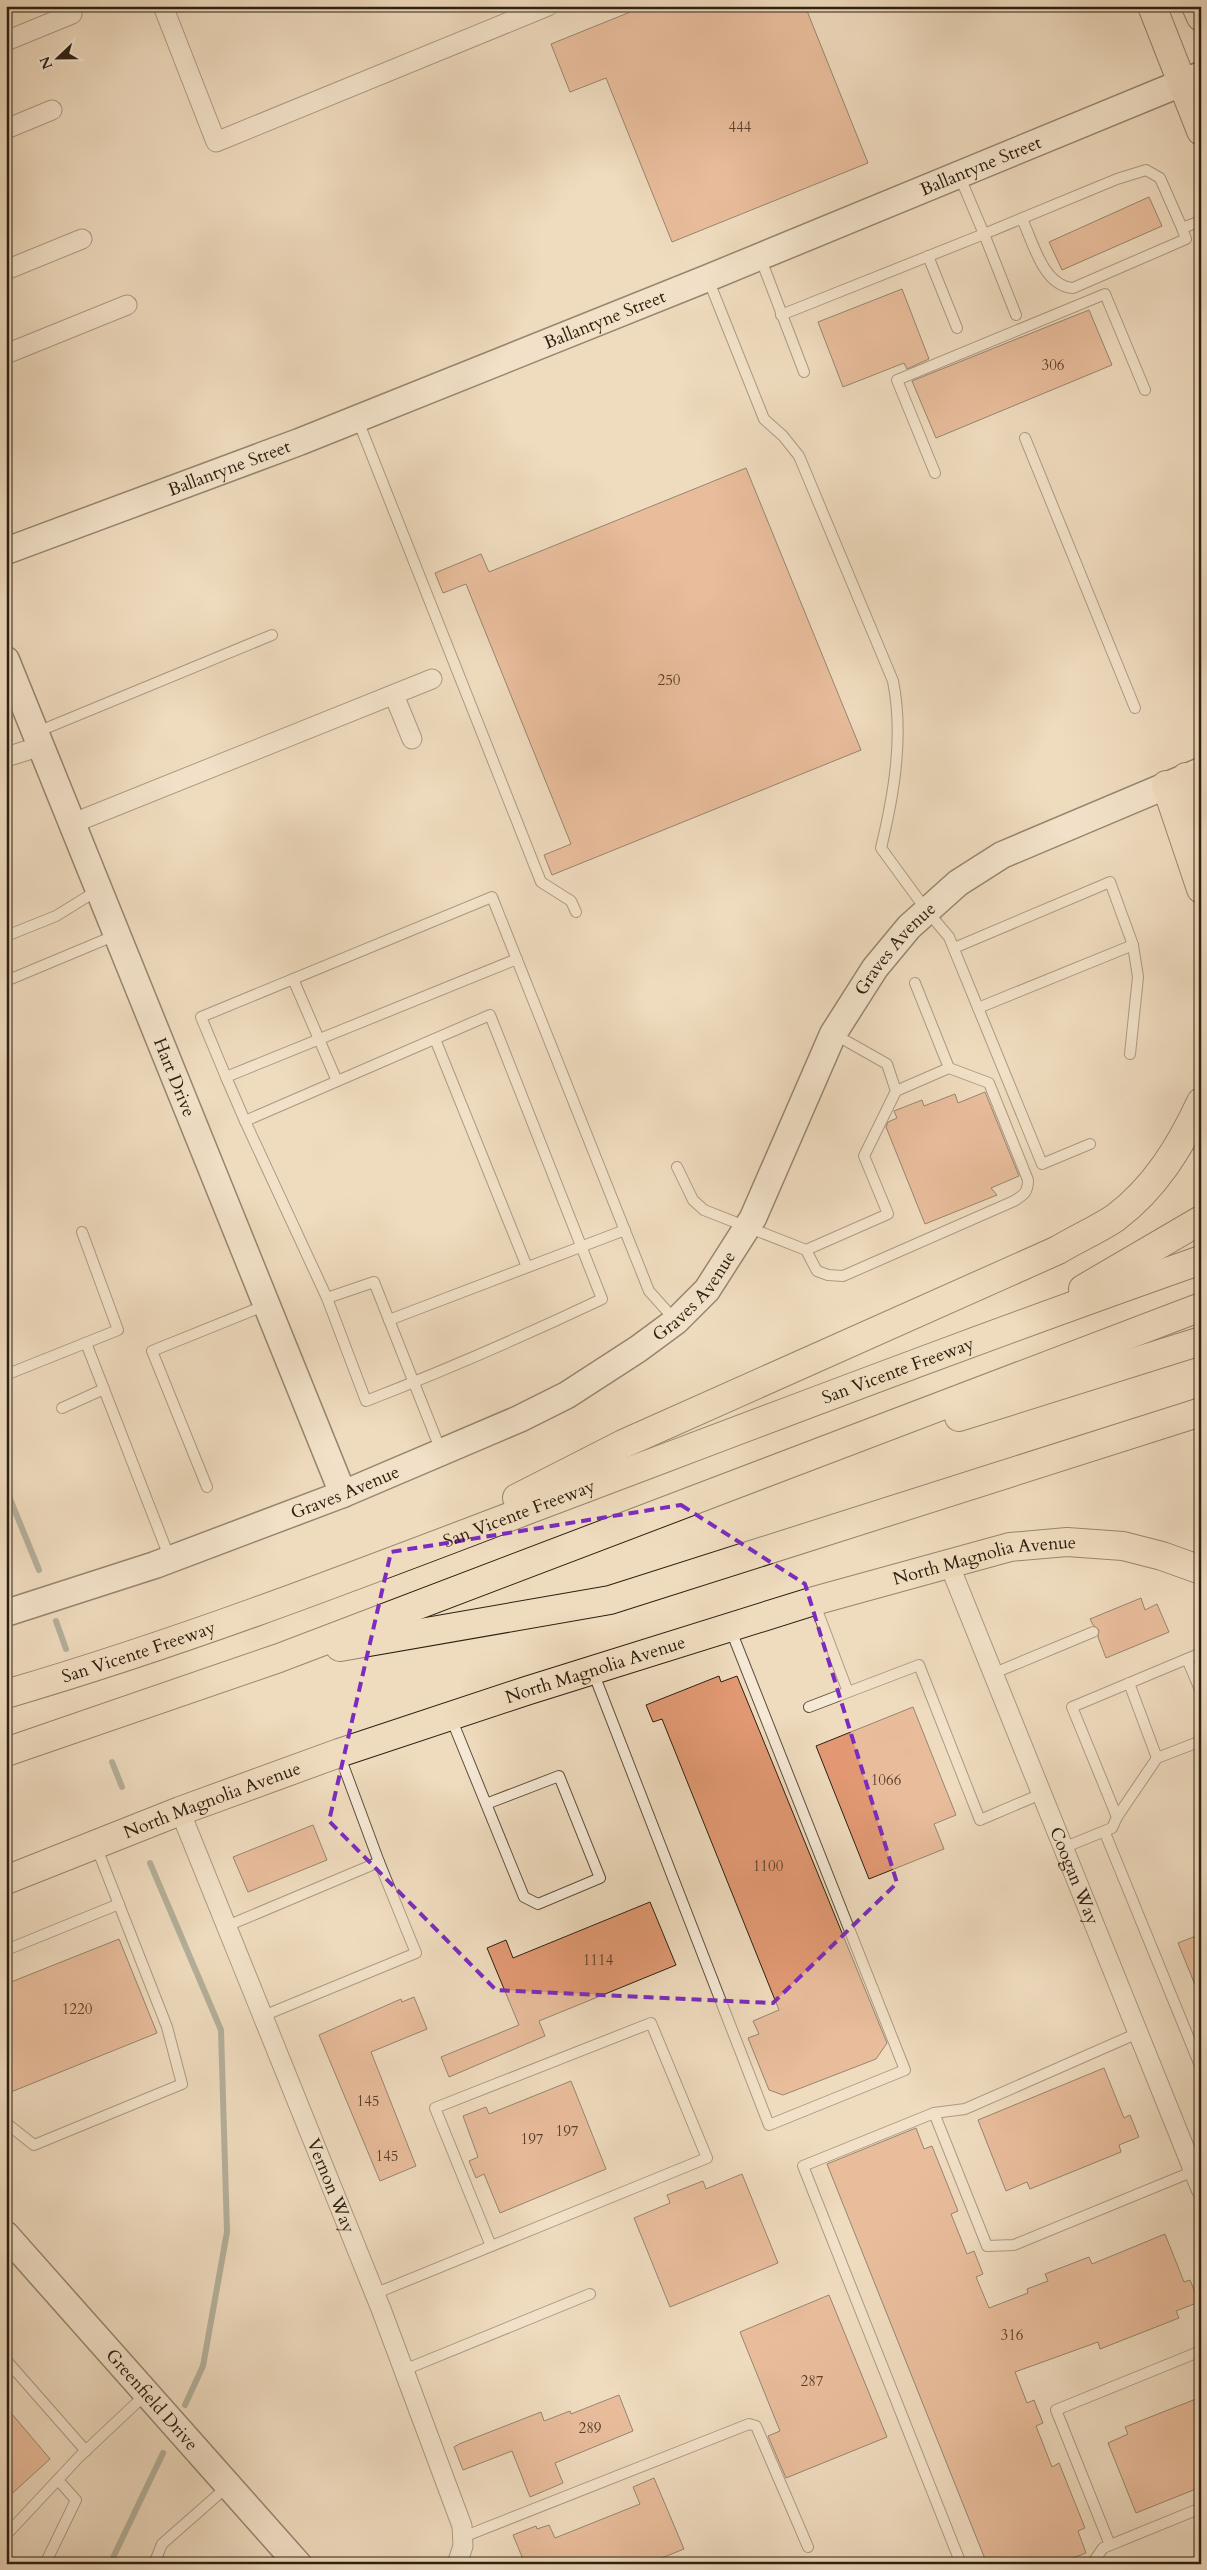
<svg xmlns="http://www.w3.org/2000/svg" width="1207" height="2570" font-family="Cardo,serif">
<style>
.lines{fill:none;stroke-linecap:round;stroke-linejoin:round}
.stream{stroke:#6e7d6f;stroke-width:6}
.building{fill:#e29973;stroke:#2c2011}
.lane-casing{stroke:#5d4f3c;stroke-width:12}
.street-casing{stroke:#5d4f3c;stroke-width:21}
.secondary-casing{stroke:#2c2011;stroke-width:29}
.primary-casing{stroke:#2c2011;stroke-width:30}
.highway-casing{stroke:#2c2011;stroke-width:30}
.lane{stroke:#f5e8d5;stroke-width:10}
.street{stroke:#f5e8d5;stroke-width:19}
.secondary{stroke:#f5e8d5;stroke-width:26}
.primary{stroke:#efdbbe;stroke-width:28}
.highway{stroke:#efdbbe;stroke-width:28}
.marked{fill:none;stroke:#7b2cbf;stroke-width:4;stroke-dasharray:10 6;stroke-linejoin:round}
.labels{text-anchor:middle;stroke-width:4;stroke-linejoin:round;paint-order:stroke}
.number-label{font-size:15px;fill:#5a3e2a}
.street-label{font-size:18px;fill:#2c2011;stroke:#f5e8d5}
</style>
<rect width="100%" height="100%" fill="#efdbbe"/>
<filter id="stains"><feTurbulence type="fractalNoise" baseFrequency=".004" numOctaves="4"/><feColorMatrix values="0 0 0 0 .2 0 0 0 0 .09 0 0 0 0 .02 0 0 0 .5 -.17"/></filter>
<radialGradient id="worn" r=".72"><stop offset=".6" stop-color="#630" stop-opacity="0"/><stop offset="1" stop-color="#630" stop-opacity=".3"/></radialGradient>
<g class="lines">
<g class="stream">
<polyline points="6,1489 39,1570"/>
<polyline points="56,1621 66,1649"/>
<polyline points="112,1762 122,1787"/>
<polyline points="150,1863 221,2030 227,2232 203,2366 185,2405"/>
<polyline points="110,2564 163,2453"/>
</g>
</g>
<g class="building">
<polygon points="645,6 805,6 868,163 672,242 606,78 570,92 551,44"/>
<polygon points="1149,197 1162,226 1062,270 1049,242"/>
<polygon points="902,289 929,359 907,369 904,363 843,387 818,322"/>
<polygon points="1089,310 1112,365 936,438 912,381"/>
<polygon points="746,468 861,750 552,875 544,855 571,844 466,584 443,593 435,573 481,554 489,572"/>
<polygon points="985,1092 1019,1176 991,1188 997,1195 925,1224 886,1127 888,1122 897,1118 894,1111 922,1100 924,1106 955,1094 958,1103"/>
<polygon points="1141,1598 1145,1610 1157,1604 1169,1632 1106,1658 1098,1637 1099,1630 1093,1625 1090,1619"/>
<polygon points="719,1676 721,1682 737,1676 887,2043 876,2059 783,2095 769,2090 748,2038 759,2034 753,2021 779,2010 662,1719 653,1722 646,1705"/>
<polygon points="913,1707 956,1815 934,1824 944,1849 869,1879 816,1746"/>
<polygon points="313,1825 327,1860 248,1892 233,1857"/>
<polygon points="650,1902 676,1965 539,2021 545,2036 449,2077 441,2057 519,2025 487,1948 506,1940 513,1958"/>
<polygon points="1201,1934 1201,1997 1200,1997 1178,1943"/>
<polygon points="119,1939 157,2033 6,2094 6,1984"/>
<polygon points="414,1997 427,2029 371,2052 416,2166 380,2181 319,2035 401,1999 402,2002"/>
<polygon points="1104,2068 1124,2118 1130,2115 1139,2137 1119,2145 1121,2152 1030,2189 1027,2182 1006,2191 978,2120"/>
<polygon points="571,2081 606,2169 500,2213 484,2174 476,2178 469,2161 478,2157 463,2116 486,2107 489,2114"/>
<polygon points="916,2128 924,2149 932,2146 958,2211 951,2214 967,2254 974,2251 983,2274 976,2277 989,2308 1028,2293 1027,2289 1048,2281 1045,2274 1089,2257 1092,2264 1165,2234 1184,2282 1190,2280 1199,2302 1176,2311 1179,2318 1100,2349 1098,2342 1015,2372 1027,2403 1034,2400 1043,2423 1036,2426 1052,2467 1059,2463 1085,2528 1078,2531 1086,2553 1058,2564 987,2564 827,2164"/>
<polygon points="742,2174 778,2263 670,2307 634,2218 670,2203 667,2195 703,2181 706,2189"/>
<polygon points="829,2295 887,2437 786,2478 768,2436 780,2431 740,2332"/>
<polygon points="619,2395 633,2431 555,2463 563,2483 530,2497 512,2451 463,2470 454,2447 459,2444 541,2412 544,2421 570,2411 571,2414"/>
<polygon points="1201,2397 1201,2487 1136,2513 1108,2443 1128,2434 1125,2427"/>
<polygon points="6,2407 50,2459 6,2499"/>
<polygon points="654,2478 684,2549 647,2564 525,2564 513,2535 536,2526 537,2529 549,2525 555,2538 640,2504 633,2487"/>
</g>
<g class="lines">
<g class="lane-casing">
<g id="lane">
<polyline points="959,175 984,234 1117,179 1146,170 1160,178 1182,228 1201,221"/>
<path d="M1022,219C1033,242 1043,286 1073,288L1186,239L1182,228"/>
<polyline points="928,256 957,328"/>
<polyline points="760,257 804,372"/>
<path d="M708,279L764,419L783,436L799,456L893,681C904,736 894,794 881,848L927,911L949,937L1042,1164L1090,1144"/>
<polyline points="781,315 984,234 1016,315"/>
<polyline points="357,418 541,882 571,901 576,912"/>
<polyline points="1025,438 1135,708"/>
<polyline points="935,473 897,380 1105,294 1145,390"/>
<polyline points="37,732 272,635"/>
<polyline points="6,936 56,916 98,890"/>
<polyline points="954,948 1110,882 1133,945"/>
<polyline points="517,959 226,1077 201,1017 492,897 649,1291 675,1320"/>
<polyline points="293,979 337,1081"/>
<polyline points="6,981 116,935"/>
<polyline points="978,1008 1133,945 1138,977 1130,1054"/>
<polyline points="834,1034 887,1064 896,1091"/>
<polyline points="435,1039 527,1267"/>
<polyline points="226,1077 245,1121"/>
<path d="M677,1167L693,1200L704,1210L806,1250L817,1271L828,1275L843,1276L1014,1201C1024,1195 1028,1192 1028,1180L989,1083L949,1068L915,983"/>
<polyline points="806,1250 888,1214 864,1156 896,1091 949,1068"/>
<path d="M327,1298L245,1121L490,1015L602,1299C524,1336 446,1370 366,1401L327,1298L374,1282L441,1451"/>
<polyline points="389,1320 625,1230"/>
<polyline points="86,1343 170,1559"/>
<polyline points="6,1371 8,1374 118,1330 82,1232"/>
<polyline points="62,1408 104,1389"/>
<polyline points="207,1487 152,1351 266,1305"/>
<polyline points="814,1602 848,1692"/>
<polyline points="1187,1659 1201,1692"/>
<polyline points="593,1672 769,2125 905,2070 730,1628"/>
<polyline points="992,1674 1093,1632"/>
<polyline points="1129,1683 1157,1758"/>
<polyline points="809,1707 919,1665 980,1820 1041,1794"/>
<polyline points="451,1718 524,1897 538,1904 600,1878 559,1776 486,1804"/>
<polyline points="1117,1817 1072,1707 1201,1653"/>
<polyline points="1105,1833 1201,2068"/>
<polyline points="1063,1848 1112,1828 1117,1817 1157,1758 1201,1741"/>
<polyline points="227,1926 379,1862"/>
<polyline points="6,1950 119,1904"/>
<polyline points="263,2016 416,1953 379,1862 339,1754"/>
<polyline points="934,2113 965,2109 1138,2033"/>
<polyline points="6,2123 34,2145 182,2084 167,2027 96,1846"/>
<polyline points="374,2294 707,2158 651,2023 435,2108 491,2246"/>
<polyline points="6,2360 86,2451"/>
<polyline points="404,2370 590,2294"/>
<polyline points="6,2535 79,2457 146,2394"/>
<polyline points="463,2537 749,2424 756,2426 808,2547"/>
<polyline points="1110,2545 1056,2410 1201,2351"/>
<polyline points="45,2564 76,2500 58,2480"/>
<polyline points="154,2564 162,2544 228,2486"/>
<polyline points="961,2564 803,2166 934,2113 987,2246 1014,2245 1194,2171"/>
<polyline points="1092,2564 1103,2548 1201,2508"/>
</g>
</g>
<g class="street-casing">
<g id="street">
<polyline points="163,6 216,142 548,6"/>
<polyline points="6,41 72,14"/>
<polyline points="6,129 52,110"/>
<polyline points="6,270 82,239"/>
<polyline points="6,354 127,305"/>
<polyline points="394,695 412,739"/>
<polyline points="6,757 41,746"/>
<polyline points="71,824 432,679"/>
<path id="s1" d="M949,1564L1201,2189"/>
<path id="s2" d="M180,1811L381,2309L462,2526L463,2546L457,2564"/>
</g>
</g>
<g class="secondary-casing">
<g id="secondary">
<path id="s3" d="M6,551L299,442L708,278L1201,75"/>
<path id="s4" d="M6,660L343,1494"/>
<path id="s5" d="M6,1613L155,1565L343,1494L519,1419L567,1395L638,1349L676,1321L707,1290L753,1218L833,1034L875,968L909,927L958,883L1002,855L1201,771"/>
<path id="s6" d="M6,2235L298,2564"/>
</g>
</g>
<g class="primary-casing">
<g id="primary">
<polyline points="1152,6 1201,131"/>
<polyline points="1196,6 1201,17"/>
<path id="s7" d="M6,1880L180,1811L339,1753L526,1691L814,1601L1010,1547L1067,1542L1123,1546L1162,1556L1201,1570"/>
</g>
</g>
<g class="highway-casing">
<g id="highway">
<polyline points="1186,777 1201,814"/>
<polyline points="1166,785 1201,889"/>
<polyline points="1083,1289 1201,1220"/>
<polyline points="959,1417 1201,1341"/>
<path d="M517,1498L623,1444L1058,1250C1076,1239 1097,1230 1115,1218C1155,1188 1180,1147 1201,1102"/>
<polyline points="340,1647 610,1600 1201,1412"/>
<path id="s8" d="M6,1694C184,1642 357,1575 530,1509C753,1425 976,1339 1201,1260"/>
<polyline points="6,1752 279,1658 1201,1307"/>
</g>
</g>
<use href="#lane" class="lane"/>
<use href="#street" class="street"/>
<use href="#secondary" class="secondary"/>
<use href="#primary" class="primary"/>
<use href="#highway" class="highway"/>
</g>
<path d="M0 0H1207V2570H0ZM681,1505L805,1584L897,1883L773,2003L496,1990L329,1821L391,1552Z" fill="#efdbbe" fill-opacity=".55" fill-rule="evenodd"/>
<path class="marked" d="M681,1505L805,1584L897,1883L773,2003L496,1990L329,1821L391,1552Z"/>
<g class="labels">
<g class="number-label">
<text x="740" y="132">444</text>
<text x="1053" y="370">306</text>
<text x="669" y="685">250</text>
<text x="886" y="1785">1066</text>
<text x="768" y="1871">1100</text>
<text x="598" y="1965">1114</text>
<text x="77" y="2014">1220</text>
<text x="368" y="2106">145</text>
<text x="567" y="2136">197</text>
<text x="532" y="2144">197</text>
<text x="387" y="2161">145</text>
<text x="1012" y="2340">316</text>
<text x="812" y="2386">287</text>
<text x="590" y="2433">289</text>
</g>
<g class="street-label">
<text dy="6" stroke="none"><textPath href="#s3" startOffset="1048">Ballantyne Street</textPath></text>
<text dy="6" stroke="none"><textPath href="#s3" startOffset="642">Ballantyne Street</textPath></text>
<text dy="6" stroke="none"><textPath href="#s3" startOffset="238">Ballantyne Street</textPath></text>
<text dy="6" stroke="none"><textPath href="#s5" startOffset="1170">Graves Avenue</textPath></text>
<text dy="6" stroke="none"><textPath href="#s4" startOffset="450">Hart Drive</textPath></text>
<text dy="6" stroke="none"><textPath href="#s5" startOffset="765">Graves Avenue</textPath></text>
<text dy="6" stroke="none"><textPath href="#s8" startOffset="949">San Vicente Freeway</textPath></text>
<text dy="6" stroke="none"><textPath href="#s5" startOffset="360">Graves Avenue</textPath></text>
<text dy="6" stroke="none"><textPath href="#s8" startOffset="544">San Vicente Freeway</textPath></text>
<text dy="6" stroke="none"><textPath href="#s7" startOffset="1031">North Magnolia Avenue</textPath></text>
<text dy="6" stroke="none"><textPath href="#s8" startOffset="139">San Vicente Freeway</textPath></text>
<text dy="6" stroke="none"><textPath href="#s7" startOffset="626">North Magnolia Avenue</textPath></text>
<text dy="6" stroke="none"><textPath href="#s7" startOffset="221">North Magnolia Avenue</textPath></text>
<text dy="6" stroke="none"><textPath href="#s1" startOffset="336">Coogan Way</textPath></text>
<text dy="6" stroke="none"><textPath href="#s2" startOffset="404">Vernon Way</textPath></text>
<text dy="6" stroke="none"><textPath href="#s6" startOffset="220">Greenfield Drive</textPath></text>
</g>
</g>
<rect width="1207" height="2570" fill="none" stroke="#efdbbe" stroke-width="25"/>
<rect x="8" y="8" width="1192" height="2555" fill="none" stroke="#2c2011" stroke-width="2.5"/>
<rect x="12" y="12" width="1182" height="2545" fill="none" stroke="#2c2011"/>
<g transform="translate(58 58) rotate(248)" stroke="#f5e8d5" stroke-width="4" paint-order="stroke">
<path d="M0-4L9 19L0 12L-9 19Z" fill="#2c2011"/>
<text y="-8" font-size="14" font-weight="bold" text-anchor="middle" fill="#2c2011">N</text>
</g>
<rect width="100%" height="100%" filter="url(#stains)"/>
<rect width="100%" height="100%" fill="url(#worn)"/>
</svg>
